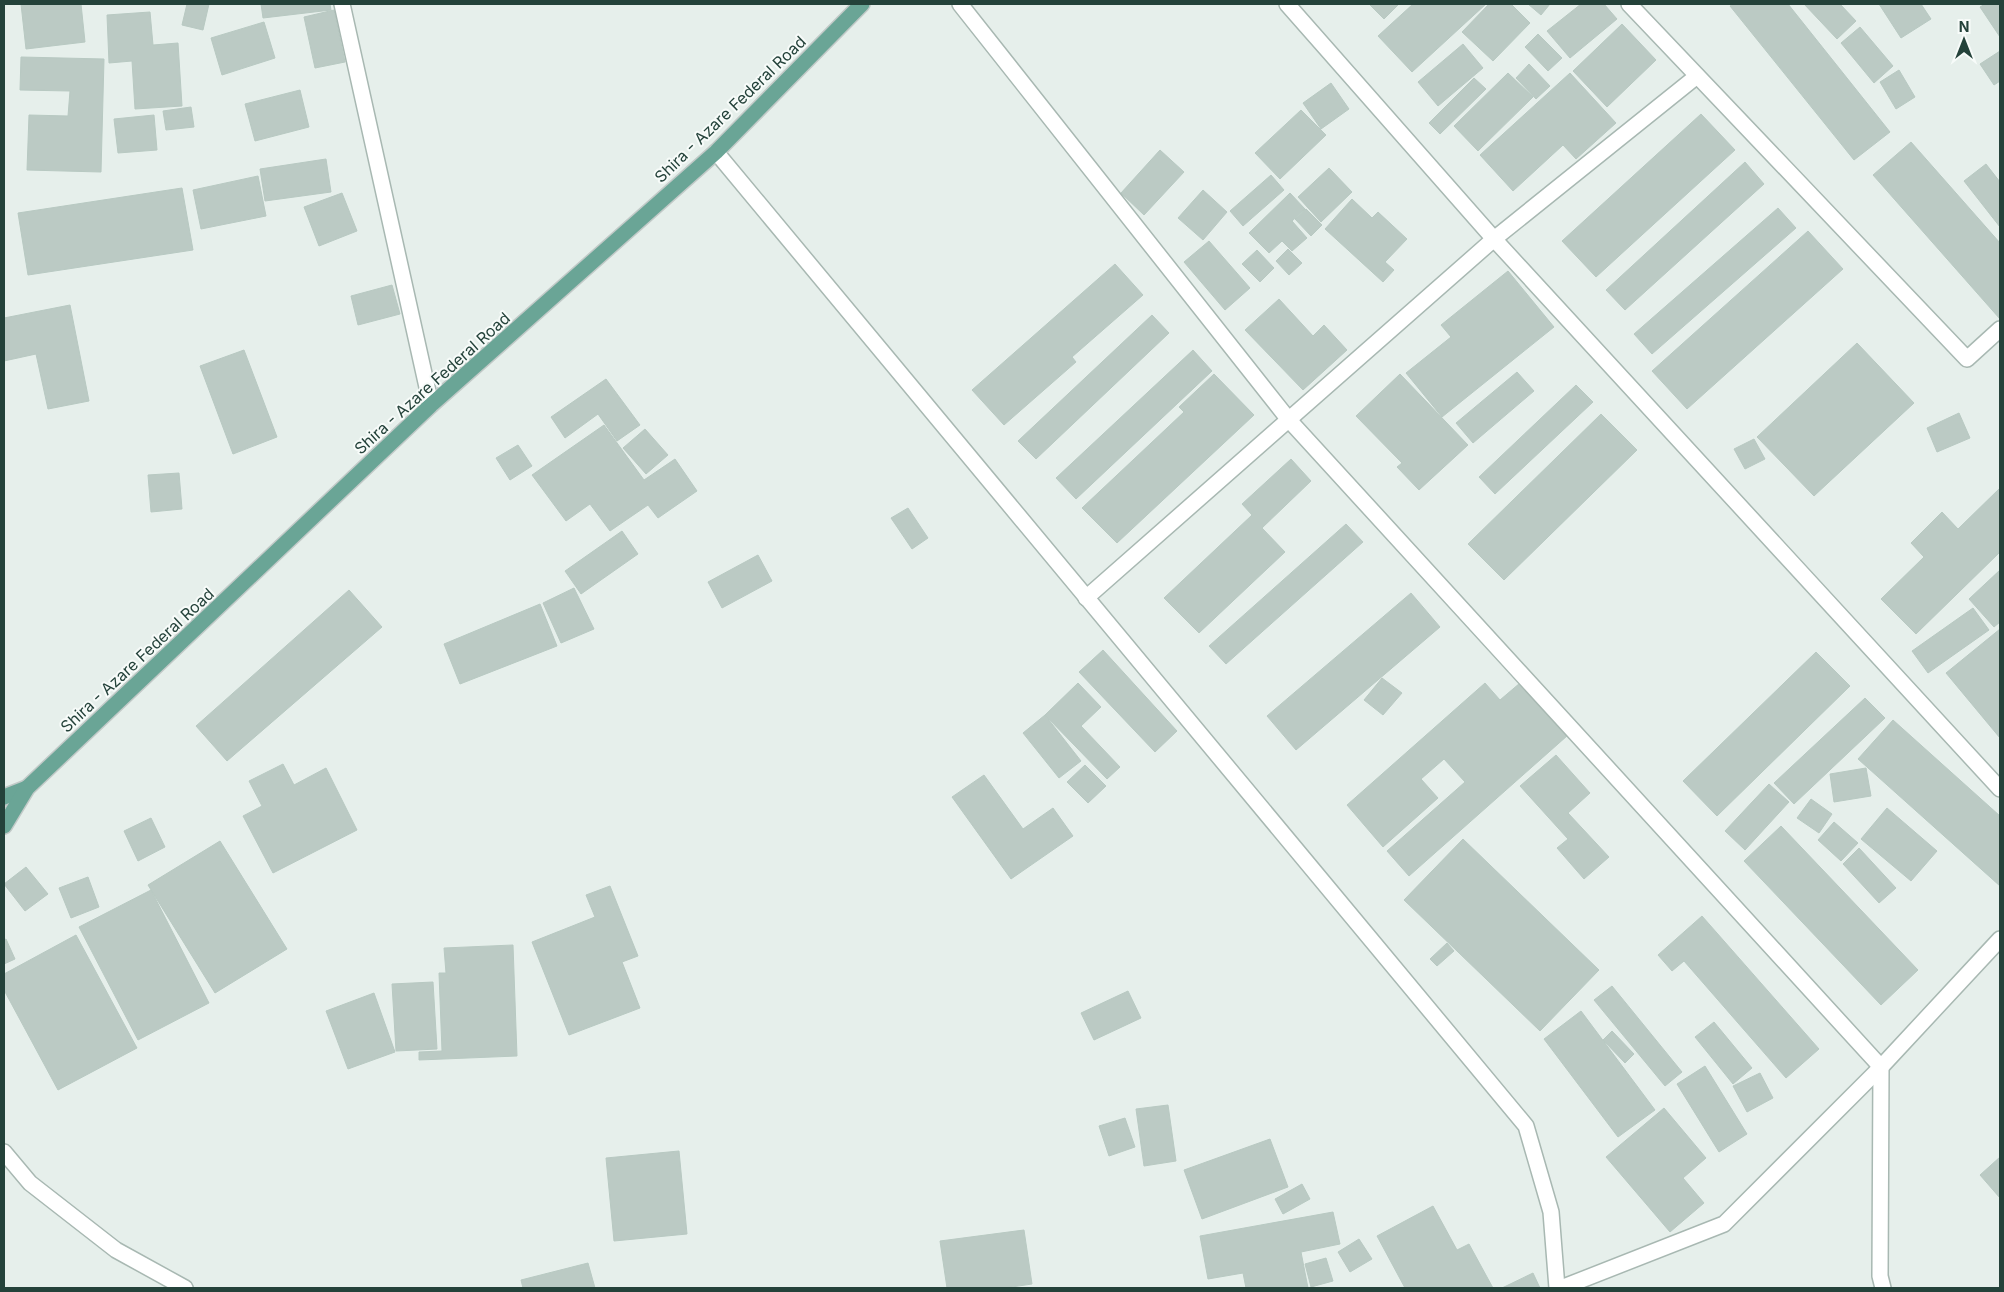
<svg xmlns="http://www.w3.org/2000/svg" width="2004" height="1292" font-family="Inter,sans-serif">
<style>
.building{fill:#bbcac4;stroke:#b8c9c2}
.lines{fill:none;stroke-linecap:round;stroke-linejoin:round}
.minor-casing{stroke:#a8b8b2;stroke-width:18}
.major-casing{stroke:#c2cac8;stroke-width:18}
.minor{stroke:#fff;stroke-width:15}
.major{stroke:#6aa596;stroke-width:15}
.labels{text-anchor:middle;stroke-width:4;stroke-linejoin:round;paint-order:stroke}
.street-label{font-size:16px;fill:#24423a;stroke:#f7fbf9}
</style>
<rect width="100%" height="100%" fill="#e6efeb"/>
<g class="building">
<polygon points="21,4 81,4 85,42 26,49"/>
<polygon points="187,4 209,4 203,30 182,25"/>
<polygon points="261,4 330,4 331,10 263,18"/>
<polygon points="1369,4 1399,4 1384,19"/>
<polygon points="1413,4 1486,4 1412,72 1378,36"/>
<polygon points="1489,4 1511,4 1530,23 1493,61 1462,32"/>
<polygon points="1528,4 1550,4 1541,15"/>
<polygon points="1581,4 1604,4 1617,19 1570,58 1547,31"/>
<polygon points="1734,4 1788,4 1890,132 1854,160 1730,6"/>
<polygon points="1804,4 1840,4 1856,21 1837,39"/>
<polygon points="1879,4 1921,4 1931,19 1901,38"/>
<polygon points="1985,4 2000,4 2000,37 1980,7"/>
<polygon points="334,10 345,62 315,68 304,17"/>
<polygon points="150,12 153,45 178,43 182,106 135,109 132,61 109,63 107,15"/>
<polygon points="264,22 275,58 222,75 211,38"/>
<polygon points="1622,24 1656,60 1607,107 1573,71"/>
<polygon points="1860,27 1893,66 1874,83 1841,43"/>
<polygon points="1538,34 1562,58 1548,71 1525,47"/>
<polygon points="1463,44 1483,68 1438,106 1418,82"/>
<polygon points="2000,51 2000,81 1994,85 1980,64"/>
<polygon points="21,57 104,59 101,172 27,170 29,115 68,116 70,91 20,90"/>
<polygon points="1529,64 1550,86 1536,99 1516,78"/>
<polygon points="1899,70 1915,97 1896,109 1880,82"/>
<polygon points="1508,73 1533,97 1478,151 1454,126"/>
<polygon points="1570,73 1616,123 1576,159 1563,145 1513,191 1480,155"/>
<polygon points="1474,78 1486,89 1440,134 1429,123"/>
<polygon points="1331,83 1349,109 1321,129 1303,103"/>
<polygon points="300,90 309,127 255,141 245,104"/>
<polygon points="191,107 194,127 166,130 163,111"/>
<polygon points="1301,110 1326,135 1280,179 1255,153"/>
<polygon points="1701,114 1735,150 1596,277 1562,241"/>
<polygon points="154,115 157,150 118,153 114,119"/>
<polygon points="1911,142 2000,243 2000,319 1873,175"/>
<polygon points="1160,150 1184,172 1144,215 1121,193"/>
<polygon points="326,159 331,192 265,201 260,169"/>
<polygon points="1745,162 1764,184 1625,310 1606,290"/>
<polygon points="1986,164 2000,182 2000,227 1964,181"/>
<polygon points="1329,168 1352,192 1321,222 1298,197"/>
<polygon points="1271,175 1284,190 1243,226 1230,211"/>
<polygon points="258,176 266,216 201,229 193,190"/>
<polygon points="182,188 193,250 28,275 18,213"/>
<polygon points="1203,190 1227,212 1203,240 1178,218"/>
<polygon points="342,193 357,231 319,246 304,207"/>
<polygon points="1290,193 1305,209 1292,221 1307,238 1292,251 1282,241 1269,253 1249,233"/>
<polygon points="1352,199 1372,218 1378,212 1407,239 1385,262 1394,270 1383,282 1325,229"/>
<polygon points="1778,208 1796,228 1652,354 1634,334"/>
<polygon points="1306,209 1322,225 1311,236 1295,219"/>
<polygon points="1808,231 1843,269 1687,409 1652,371"/>
<polygon points="1209,241 1250,288 1225,310 1184,262"/>
<polygon points="1288,249 1302,263 1289,275 1276,261"/>
<polygon points="1257,250 1274,268 1260,282 1242,264"/>
<polygon points="1115,264 1143,295 1072,357 1076,362 1004,425 972,390"/>
<polygon points="1508,271 1554,327 1442,417 1406,373 1451,337 1441,325"/>
<polygon points="392,285 400,314 358,325 351,296"/>
<polygon points="1279,299 1313,336 1324,325 1347,350 1303,390 1245,330"/>
<polygon points="70,305 89,401 48,409 36,354 4,361 4,318"/>
<polygon points="1152,315 1169,333 1036,459 1018,441"/>
<polygon points="1857,343 1914,403 1814,496 1757,437"/>
<polygon points="244,350 277,437 233,454 200,366"/>
<polygon points="1193,350 1212,371 1076,499 1056,478"/>
<polygon points="1517,372 1534,391 1473,443 1456,423"/>
<polygon points="1214,374 1254,415 1117,543 1082,508 1184,412 1179,407"/>
<polygon points="1400,374 1468,445 1419,490 1397,467 1402,463 1356,416"/>
<polygon points="606,379 640,425 617,441 598,414 565,438 551,417"/>
<polygon points="1576,385 1593,402 1495,494 1479,477"/>
<polygon points="1959,413 1970,438 1937,452 1927,428"/>
<polygon points="1601,414 1637,450 1504,580 1468,544"/>
<polygon points="604,425 644,480 675,459 697,491 658,518 648,505 610,531 590,504 566,521 532,475"/>
<polygon points="645,429 668,455 646,474 623,448"/>
<polygon points="1754,439 1765,459 1745,469 1734,449"/>
<polygon points="518,445 532,466 510,480 496,458"/>
<polygon points="1291,459 1311,481 1262,528 1285,552 1199,633 1164,598 1252,515 1242,504"/>
<polygon points="179,473 182,509 151,512 148,475"/>
<polygon points="2000,488 2000,552 1916,634 1881,599 1924,557 1911,543 1942,512 1958,529"/>
<polygon points="908,508 928,538 912,549 891,518"/>
<polygon points="1346,524 1363,542 1226,664 1209,646"/>
<polygon points="622,531 638,554 581,594 565,571"/>
<polygon points="758,555 772,581 722,608 708,582"/>
<polygon points="2000,570 2000,622 1994,627 1969,599"/>
<polygon points="574,588 594,629 561,643 543,603"/>
<polygon points="349,590 382,627 227,761 196,726"/>
<polygon points="1411,593 1440,627 1296,750 1267,716"/>
<polygon points="540,604 557,646 460,684 444,644"/>
<polygon points="1973,608 1989,630 1928,673 1912,651"/>
<polygon points="2000,629 2000,738 1946,673"/>
<polygon points="1103,650 1177,731 1155,752 1079,672"/>
<polygon points="1816,652 1850,686 1717,816 1683,781"/>
<polygon points="1382,678 1402,693 1383,715 1364,700"/>
<polygon points="1078,683 1101,707 1081,726 1120,767 1107,779 1045,715"/>
<polygon points="1485,683 1500,700 1520,683 1567,736 1409,876 1387,851 1465,782 1444,759 1421,779 1438,798 1383,847 1347,805"/>
<polygon points="1865,698 1885,718 1794,804 1774,783"/>
<polygon points="1045,715 1081,761 1059,778 1023,733"/>
<polygon points="1893,720 2000,816 2000,886 1858,759"/>
<polygon points="1556,755 1590,793 1568,813 1609,857 1584,879 1557,848 1568,839 1520,786"/>
<polygon points="283,764 294,785 326,768 357,830 273,873 243,816 262,806 249,781"/>
<polygon points="1085,765 1106,786 1088,803 1067,782"/>
<polygon points="1866,768 1871,796 1834,802 1830,774"/>
<polygon points="984,775 1023,829 1053,808 1073,836 1011,879 952,797"/>
<polygon points="1769,784 1789,802 1745,850 1725,831"/>
<polygon points="1811,799 1832,814 1819,833 1797,818"/>
<polygon points="1887,808 1937,851 1911,881 1861,839"/>
<polygon points="151,818 165,847 138,861 124,831"/>
<polygon points="1834,822 1858,843 1841,861 1818,840"/>
<polygon points="1781,826 1918,970 1881,1005 1744,861"/>
<polygon points="1463,839 1599,970 1540,1031 1404,900"/>
<polygon points="220,841 287,949 215,993 148,885"/>
<polygon points="1859,848 1896,888 1879,903 1843,864"/>
<polygon points="26,867 48,894 25,911 4,884"/>
<polygon points="88,877 99,907 71,918 59,888"/>
<polygon points="610,886 638,956 622,962 640,1008 569,1035 532,942 595,917 586,895"/>
<polygon points="151,890 209,1003 138,1040 79,927"/>
<polygon points="1702,916 1819,1049 1786,1078 1684,961 1672,971 1658,955"/>
<polygon points="76,935 137,1048 58,1090 4,990 4,974"/>
<polygon points="6,939 15,959 4,964 4,940"/>
<polygon points="1447,943 1454,951 1437,966 1430,959"/>
<polygon points="513,945 517,1056 419,1060 419,1052 442,1051 439,973 446,973 444,948"/>
<polygon points="433,982 437,1049 396,1051 392,984"/>
<polygon points="1612,986 1682,1072 1665,1086 1594,1000"/>
<polygon points="1128,991 1141,1018 1094,1040 1081,1013"/>
<polygon points="374,993 395,1052 348,1069 326,1011"/>
<polygon points="1581,1011 1655,1110 1618,1137 1544,1039"/>
<polygon points="1714,1022 1752,1068 1733,1084 1695,1037"/>
<polygon points="1612,1031 1634,1054 1625,1063 1603,1040"/>
<polygon points="1705,1066 1747,1134 1719,1152 1677,1084"/>
<polygon points="1760,1073 1773,1098 1747,1112 1733,1086"/>
<polygon points="1168,1105 1176,1161 1144,1166 1136,1109"/>
<polygon points="1664,1108 1706,1158 1683,1178 1704,1203 1670,1232 1606,1157"/>
<polygon points="1125,1118 1135,1147 1109,1156 1099,1126"/>
<polygon points="1270,1139 1288,1187 1202,1219 1184,1170"/>
<polygon points="679,1151 687,1234 614,1241 606,1158"/>
<polygon points="2000,1157 2000,1198 1980,1175"/>
<polygon points="1302,1184 1310,1199 1283,1214 1275,1199"/>
<polygon points="1433,1206 1457,1250 1469,1244 1493,1288 1405,1288 1377,1236"/>
<polygon points="1333,1212 1340,1244 1301,1252 1308,1288 1246,1288 1243,1273 1208,1279 1200,1236"/>
<polygon points="1024,1230 1032,1284 1005,1288 947,1288 940,1241"/>
<polygon points="1359,1239 1372,1259 1350,1272 1338,1252"/>
<polygon points="1326,1258 1333,1281 1311,1287 1305,1264"/>
<polygon points="588,1263 595,1288 523,1288 521,1280"/>
<polygon points="1533,1273 1540,1288 1502,1288"/>
</g>
<g class="lines">
<g class="minor-casing">
<g id="minor">
<polyline points="342,4 431,405"/>
<polyline points="960,4 1289,420 1881,1067 1880,1276 1883,1288"/>
<polyline points="1287,4 1494,239 2000,789"/>
<polyline points="1629,4 1967,359 2000,329"/>
<polyline points="716,152 1526,1126 1551,1212 1557,1288"/>
<polyline points="1086,598 1494,239 1697,76"/>
<polyline points="4,1152 30,1183 116,1250 185,1288"/>
<polyline points="1561,1288 1724,1224 1881,1067 2000,939"/>
</g>
</g>
<g class="major-casing">
<g id="major">
<polyline points="4,797 27,788"/>
<polyline points="4,826 27,788 431,405 716,152 862,4"/>
</g>
</g>
<use href="#minor" class="minor"/>
<use href="#major" class="major"/>
</g>
<g class="labels">
<g class="street-label">
<text transform="translate(730 109) rotate(-44)" y="6">Shira - Azare Federal Road</text>
<text transform="translate(432 383) rotate(-42)" y="6">Shira - Azare Federal Road</text>
<text transform="translate(137 660) rotate(-43)" y="6">Shira - Azare Federal Road</text>
</g>
</g>
<rect width="2004" height="1292" fill="none" stroke="#24423a" stroke-width="10"/>
<g transform="translate(1964 40)" stroke="#f7fbf9" stroke-width="4" paint-order="stroke">
<path d="M0-4L9 19L0 12L-9 19Z" fill="#24423a"/>
<text y="-8" font-size="14" font-weight="bold" text-anchor="middle" fill="#24423a">N</text>
</g>
</svg>
